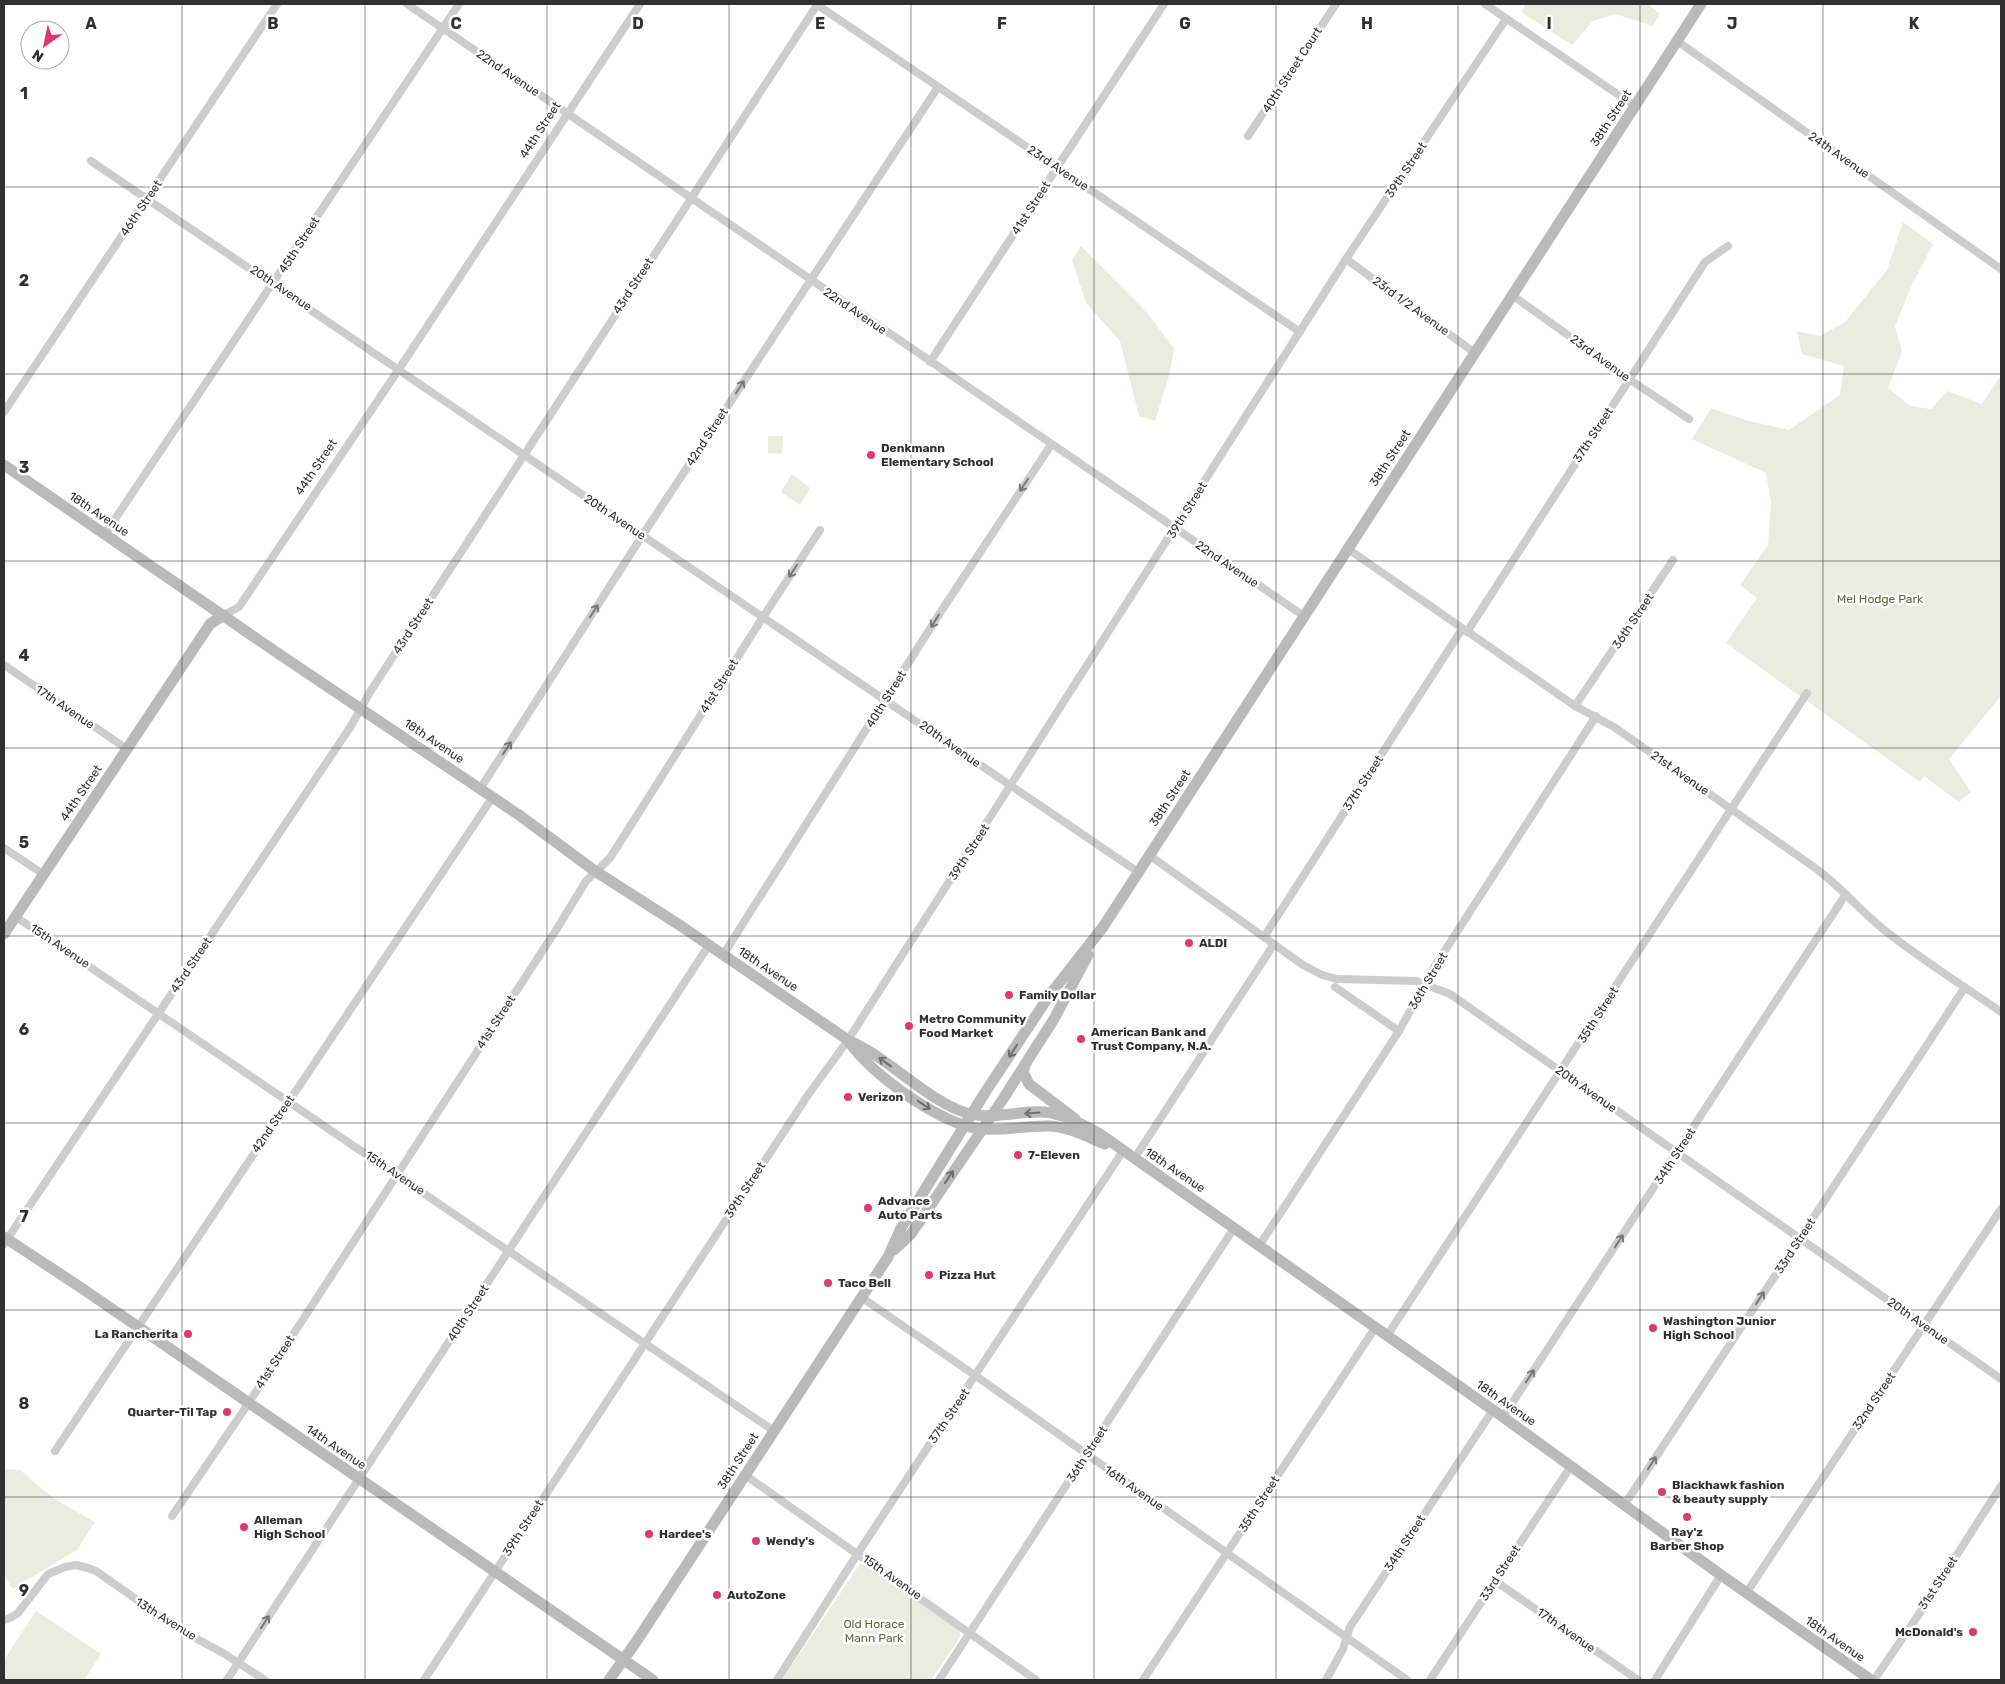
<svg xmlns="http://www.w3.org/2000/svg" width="2005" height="1684" font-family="Rubik,sans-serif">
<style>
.green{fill:#e9ecde}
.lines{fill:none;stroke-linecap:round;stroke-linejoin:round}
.street{stroke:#cdcdcd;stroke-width:8}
.secondary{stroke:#bababa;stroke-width:11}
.oneway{stroke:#777}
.oneway2{stroke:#6e6e6e}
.grid{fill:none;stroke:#303030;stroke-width:1;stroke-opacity:0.55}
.poi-dot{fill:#df396e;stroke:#fff;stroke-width:2}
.labels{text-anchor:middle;stroke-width:5;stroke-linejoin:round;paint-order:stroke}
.street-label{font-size:12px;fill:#303030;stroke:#fff}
.poi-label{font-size:12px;font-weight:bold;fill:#303030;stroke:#fff;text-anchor:start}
.park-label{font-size:12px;fill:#5d6a3e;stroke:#fff}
.grid-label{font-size:16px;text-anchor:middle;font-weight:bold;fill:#303030;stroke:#fff;stroke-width:5;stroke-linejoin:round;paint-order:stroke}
</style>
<rect width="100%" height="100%" fill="#fff"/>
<g class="green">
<polygon points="1526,4 1648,4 1660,14 1653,26 1615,14 1593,21 1572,45 1521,12"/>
<polygon points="1903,222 1933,244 1911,287 1895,326 1902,352 1888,388 1910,406 1931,409 1947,391 1982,404 2001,375 2001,696 1949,759 1971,792 1959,802 1924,776 1920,782 1726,643 1757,598 1740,585 1768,545 1771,502 1766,473 1692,439 1711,408 1745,420 1789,430 1840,395 1844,366 1802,354 1797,331 1820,336 1845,322 1887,270"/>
<polygon points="1081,246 1149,315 1174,349 1169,376 1155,421 1139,416 1120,341 1086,303 1072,260"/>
<polygon points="768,436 783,436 782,454 768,453"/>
<polygon points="792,474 810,488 800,505 781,492"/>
<polygon points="4,1469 20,1470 53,1498 95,1522 77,1550 12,1589 4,1574"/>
<polygon points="860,1564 868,1566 959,1630 960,1635 959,1639 931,1680 782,1680"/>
<polygon points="36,1611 101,1654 84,1680 4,1680 4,1660"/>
</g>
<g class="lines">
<g class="street">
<polyline points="407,4 1304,616"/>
<polyline points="816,4 1300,332"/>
<polyline points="1485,4 1635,106"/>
<polyline points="1677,41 2001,269"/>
<polyline points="1248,136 1336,4"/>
<polyline points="91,161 1138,872"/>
<polyline points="1346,259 1475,353"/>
<polyline points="1512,295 1629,379 1689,419"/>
<polyline points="930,362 1164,4"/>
<polyline points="4,412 277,4"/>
<polyline points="105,534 459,4"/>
<path d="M1348,549L1575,706L1614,727L1818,870C1844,890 1865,916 1892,936C1927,963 1965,987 2001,1012"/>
<polyline points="224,615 239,607 403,363 640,4"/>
<polyline points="1467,632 1705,262 1728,246"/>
<polyline points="4,665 127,749"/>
<polyline points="1575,706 1673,560"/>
<polyline points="480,789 642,536 938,87"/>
<polyline points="4,848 43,874"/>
<polyline points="1149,855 1303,965 1322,975 1337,979 1416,981 1450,994 2001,1379"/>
<polyline points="16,917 774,1431"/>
<polyline points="1264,937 1462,629"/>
<polyline points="723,955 940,613 1051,445"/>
<polyline points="1335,987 1399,1031"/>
<polyline points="1134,1159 1274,944"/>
<polyline points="4,1244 351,726 370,692 817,5"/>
<polyline points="1259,1246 1399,1031 1435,966 1596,716"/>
<polyline points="861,1297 976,1376 1407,1680"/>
<polyline points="1387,1336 1807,693"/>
<polyline points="1503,1417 1846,894"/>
<polyline points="55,1451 492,798"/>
<polyline points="745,1475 1036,1680"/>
<polyline points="1625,1504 1965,987"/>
<polyline points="172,1516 248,1404 558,927 586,881 610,858 763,617 820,530"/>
<polyline points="1495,1581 1638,1680"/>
<polyline points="1747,1592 2001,1209"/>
<polyline points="4,1620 12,1617 18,1613 48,1574 65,1567 76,1565 88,1568 96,1571 177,1628 223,1653 265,1680"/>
<polyline points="227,1680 709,945"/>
<polyline points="424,1680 808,1095 848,1040 1346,259 1506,19"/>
<polyline points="777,1680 858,1553 1123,1151"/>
<polyline points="939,1680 1234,1228"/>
<polyline points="1143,1680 1375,1328"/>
<polyline points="1326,1680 1343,1649 1350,1627 1493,1410"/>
<polyline points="1430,1680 1571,1466"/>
<polyline points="1655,1680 1721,1575"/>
<polyline points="1874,1680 1917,1617 2001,1486"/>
</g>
<g class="secondary">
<path d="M4,465L276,652L519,815L595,871L681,926L848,1040C858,1045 868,1050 878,1057C904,1074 941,1108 971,1114C997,1120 1028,1108 1051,1113C1069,1117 1085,1125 1100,1134L1503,1417L1721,1575L1871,1680"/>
<polyline points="4,934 210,624 224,615"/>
<path d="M850,1043C872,1075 943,1126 982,1129C1005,1131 1028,1125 1050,1126C1070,1127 1087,1137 1105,1144"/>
<polyline points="1025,1065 1023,1072 1029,1084 1075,1119"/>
<polyline points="4,1237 80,1287 653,1680"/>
<polyline points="894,1250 911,1234 1003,1099 1054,1019 1088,955"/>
<polyline points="609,1680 636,1642 888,1257 901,1228 986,1091 1049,996 1103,927 1701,4"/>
</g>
</g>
<defs><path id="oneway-shaft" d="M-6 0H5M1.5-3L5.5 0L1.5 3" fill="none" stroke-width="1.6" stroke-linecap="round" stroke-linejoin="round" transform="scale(1.25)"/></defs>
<g class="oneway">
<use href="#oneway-shaft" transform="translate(740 387) rotate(-57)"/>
<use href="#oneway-shaft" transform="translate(1024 485) rotate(123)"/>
<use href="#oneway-shaft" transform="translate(793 571) rotate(123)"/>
<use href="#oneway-shaft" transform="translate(594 611) rotate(-57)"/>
<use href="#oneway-shaft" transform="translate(935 621) rotate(122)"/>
<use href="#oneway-shaft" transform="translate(507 748) rotate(-57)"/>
<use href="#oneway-shaft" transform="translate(1619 1241) rotate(-57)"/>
<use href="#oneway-shaft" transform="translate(1760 1298) rotate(-57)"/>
<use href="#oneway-shaft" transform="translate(1530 1376) rotate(-57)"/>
<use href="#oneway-shaft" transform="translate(1652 1463) rotate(-57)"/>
<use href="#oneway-shaft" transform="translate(265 1622) rotate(-57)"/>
</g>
<g class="oneway2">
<use href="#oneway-shaft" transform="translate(1013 1051) rotate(123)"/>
<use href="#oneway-shaft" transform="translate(885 1062) rotate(-144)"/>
<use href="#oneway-shaft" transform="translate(924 1105) rotate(34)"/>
<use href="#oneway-shaft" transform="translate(1032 1113) rotate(176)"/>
<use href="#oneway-shaft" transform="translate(949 1177) rotate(-56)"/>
</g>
<path class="grid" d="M182,4V1680M365,4V1680M547,4V1680M729,4V1680M911,4V1680M1094,4V1680M1276,4V1680M1458,4V1680M1640,4V1680M1823,4V1680M4,187H2001M4,374H2001M4,561H2001M4,748H2001M4,936H2001M4,1123H2001M4,1310H2001M4,1497H2001"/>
<g class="poi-dot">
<circle cx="871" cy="455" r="5"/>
<circle cx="1189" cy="943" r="5"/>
<circle cx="1009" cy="995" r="5"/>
<circle cx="909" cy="1026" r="5"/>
<circle cx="1081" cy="1039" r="5"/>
<circle cx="848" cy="1097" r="5"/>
<circle cx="1018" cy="1155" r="5"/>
<circle cx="868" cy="1208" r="5"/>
<circle cx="929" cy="1275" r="5"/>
<circle cx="828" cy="1283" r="5"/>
<circle cx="1653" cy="1328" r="5"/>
<circle cx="188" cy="1334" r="5"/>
<circle cx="227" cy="1412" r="5"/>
<circle cx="1662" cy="1492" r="5"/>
<circle cx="1687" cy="1517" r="5"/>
<circle cx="244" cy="1527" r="5"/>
<circle cx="649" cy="1534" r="5"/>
<circle cx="756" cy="1541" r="5"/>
<circle cx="717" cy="1595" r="5"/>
<circle cx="1973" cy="1632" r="5"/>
</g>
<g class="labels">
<g class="street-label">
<text transform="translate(1292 70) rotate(-57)" y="4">40th Street Court</text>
<text transform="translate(508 73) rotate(34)" y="4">22nd Avenue</text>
<text transform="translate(1611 118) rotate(-57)" y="4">38th Street</text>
<text transform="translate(540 130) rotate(-57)" y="4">44th Street</text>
<text transform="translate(1839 155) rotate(35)" y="4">24th Avenue</text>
<text transform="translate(1058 168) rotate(34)" y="4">23rd Avenue</text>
<text transform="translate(1406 170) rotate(-56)" y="4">39th Street</text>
<text transform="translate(141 208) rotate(-56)" y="4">46th Street</text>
<text transform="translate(1031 208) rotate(-57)" y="4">41st Street</text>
<text transform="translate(299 245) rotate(-57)" y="4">45th Street</text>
<text transform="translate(633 286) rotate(-57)" y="4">43rd Street</text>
<text transform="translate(281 288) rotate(34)" y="4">20th Avenue</text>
<text transform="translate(1411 306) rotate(36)" y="4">23rd 1/2 Avenue</text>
<text transform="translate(855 311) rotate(34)" y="4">22nd Avenue</text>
<text transform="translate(1600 358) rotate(36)" y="4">23rd Avenue</text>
<text transform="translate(1593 435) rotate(-57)" y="4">37th Street</text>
<text transform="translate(707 437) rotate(-57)" y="4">42nd Street</text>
<text transform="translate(1390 458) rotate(-57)" y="4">38th Street</text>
<text transform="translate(316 467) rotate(-56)" y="4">44th Street</text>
<text transform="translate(1187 510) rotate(-58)" y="4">39th Street</text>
<text transform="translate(99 514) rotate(34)" y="4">18th Avenue</text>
<text transform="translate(615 517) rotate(34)" y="4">20th Avenue</text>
<text transform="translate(1227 564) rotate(34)" y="4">22nd Avenue</text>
<text transform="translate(1633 621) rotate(-56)" y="4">36th Street</text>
<text transform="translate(413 626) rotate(-57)" y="4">43rd Street</text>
<text transform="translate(719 686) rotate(-58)" y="4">41st Street</text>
<text transform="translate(886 699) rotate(-58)" y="4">40th Street</text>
<text transform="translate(65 707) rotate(34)" y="4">17th Avenue</text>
<text transform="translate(434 741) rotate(34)" y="4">18th Avenue</text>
<text transform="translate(950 744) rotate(35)" y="4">20th Avenue</text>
<text transform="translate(1680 773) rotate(35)" y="4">21st Avenue</text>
<text transform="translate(1363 783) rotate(-57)" y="4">37th Street</text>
<text transform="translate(81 793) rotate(-56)" y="4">44th Street</text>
<text transform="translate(1170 798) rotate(-57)" y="4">38th Street</text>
<text transform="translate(969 852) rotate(-57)" y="4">39th Street</text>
<text transform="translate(60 946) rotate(34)" y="4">15th Avenue</text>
<text transform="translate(191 965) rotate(-56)" y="4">43rd Street</text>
<text transform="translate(768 969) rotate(34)" y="4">18th Avenue</text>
<text transform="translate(1428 981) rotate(-59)" y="4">36th Street</text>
<text transform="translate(1598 1015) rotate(-57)" y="4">35th Street</text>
<text transform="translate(496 1022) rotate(-57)" y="4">41st Street</text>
<text transform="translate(1586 1089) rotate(35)" y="4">20th Avenue</text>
<text transform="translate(273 1124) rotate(-56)" y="4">42nd Street</text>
<text transform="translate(1675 1156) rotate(-57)" y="4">34th Street</text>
<text transform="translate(1175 1170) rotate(34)" y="4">18th Avenue</text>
<text transform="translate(395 1173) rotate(34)" y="4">15th Avenue</text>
<text transform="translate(745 1190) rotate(-57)" y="4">39th Street</text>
<text transform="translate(1795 1246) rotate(-57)" y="4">33rd Street</text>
<text transform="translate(468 1313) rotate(-57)" y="4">40th Street</text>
<text transform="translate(1918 1321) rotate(35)" y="4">20th Avenue</text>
<text transform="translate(275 1362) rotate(-57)" y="4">41st Street</text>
<text transform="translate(1874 1401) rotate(-56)" y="4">32nd Street</text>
<text transform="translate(1506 1403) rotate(35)" y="4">18th Avenue</text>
<text transform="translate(949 1416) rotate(-56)" y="4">37th Street</text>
<text transform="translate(336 1447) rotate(34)" y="4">14th Avenue</text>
<text transform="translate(1087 1454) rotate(-57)" y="4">36th Street</text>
<text transform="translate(738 1461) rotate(-57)" y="4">38th Street</text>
<text transform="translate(1134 1488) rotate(35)" y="4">16th Avenue</text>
<text transform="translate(1259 1504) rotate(-57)" y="4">35th Street</text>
<text transform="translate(523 1528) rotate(-57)" y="4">39th Street</text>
<text transform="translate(1405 1543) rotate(-57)" y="4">34th Street</text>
<text transform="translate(1500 1573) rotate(-57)" y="4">33rd Street</text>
<text transform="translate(892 1577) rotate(35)" y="4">15th Avenue</text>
<text transform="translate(1938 1583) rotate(-57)" y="4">31st Street</text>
<text transform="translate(166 1619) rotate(32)" y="4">13th Avenue</text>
<text transform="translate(1566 1630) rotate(35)" y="4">17th Avenue</text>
<text transform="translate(1835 1639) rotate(35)" y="4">18th Avenue</text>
</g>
<g class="poi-label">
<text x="881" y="452">Denkmann<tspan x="881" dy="14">Elementary School</tspan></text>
<text x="1199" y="947">ALDI</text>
<text x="1019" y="999">Family Dollar</text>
<text x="919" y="1023">Metro Community<tspan x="919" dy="14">Food Market</tspan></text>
<text x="1091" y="1036">American Bank and<tspan x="1091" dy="14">Trust Company, N.A.</tspan></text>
<text x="858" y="1101">Verizon</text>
<text x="1028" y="1159">7-Eleven</text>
<text x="878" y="1205">Advance<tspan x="878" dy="14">Auto Parts</tspan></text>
<text x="939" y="1279">Pizza Hut</text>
<text x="838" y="1287">Taco Bell</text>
<text x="1663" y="1325">Washington Junior<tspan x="1663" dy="14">High School</tspan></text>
<text x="178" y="1338" text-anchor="end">La Rancherita</text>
<text x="217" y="1416" text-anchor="end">Quarter-Til Tap</text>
<text x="1672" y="1489">Blackhawk fashion<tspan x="1672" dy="14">&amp; beauty supply</tspan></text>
<text x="254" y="1524">Alleman<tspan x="254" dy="14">High School</tspan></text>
<text x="1687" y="1536" text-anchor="middle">Ray'z<tspan x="1687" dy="14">Barber Shop</tspan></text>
<text x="659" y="1538">Hardee's</text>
<text x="766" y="1545">Wendy's</text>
<text x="727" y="1599">AutoZone</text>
<text x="1963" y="1636" text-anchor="end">McDonald's</text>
</g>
<g class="park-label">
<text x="1880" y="603">Mel Hodge Park</text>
<text x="874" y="1628">Old Horace<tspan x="874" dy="14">Mann Park</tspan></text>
</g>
</g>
<g class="grid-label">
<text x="91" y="29">A</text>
<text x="273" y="29">B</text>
<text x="456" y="29">C</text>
<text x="638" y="29">D</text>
<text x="820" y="29">E</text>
<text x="1002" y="29">F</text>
<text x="1185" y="29">G</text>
<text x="1367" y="29">H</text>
<text x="1549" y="29">I</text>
<text x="1732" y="29">J</text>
<text x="1914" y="29">K</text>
<text x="24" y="99">1</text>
<text x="24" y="286">2</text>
<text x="24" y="473">3</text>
<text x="24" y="661">4</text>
<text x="24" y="848">5</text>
<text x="24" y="1035">6</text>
<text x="24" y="1222">7</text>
<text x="24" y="1409">8</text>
<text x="24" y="1596">9</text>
</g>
<rect width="2005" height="1684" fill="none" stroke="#303030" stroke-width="10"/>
<g transform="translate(45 45) rotate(213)"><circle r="24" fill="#ffffff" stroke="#acacac"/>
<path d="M0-4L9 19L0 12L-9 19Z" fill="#df396e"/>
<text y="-8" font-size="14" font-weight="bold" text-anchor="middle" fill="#303030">N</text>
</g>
</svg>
